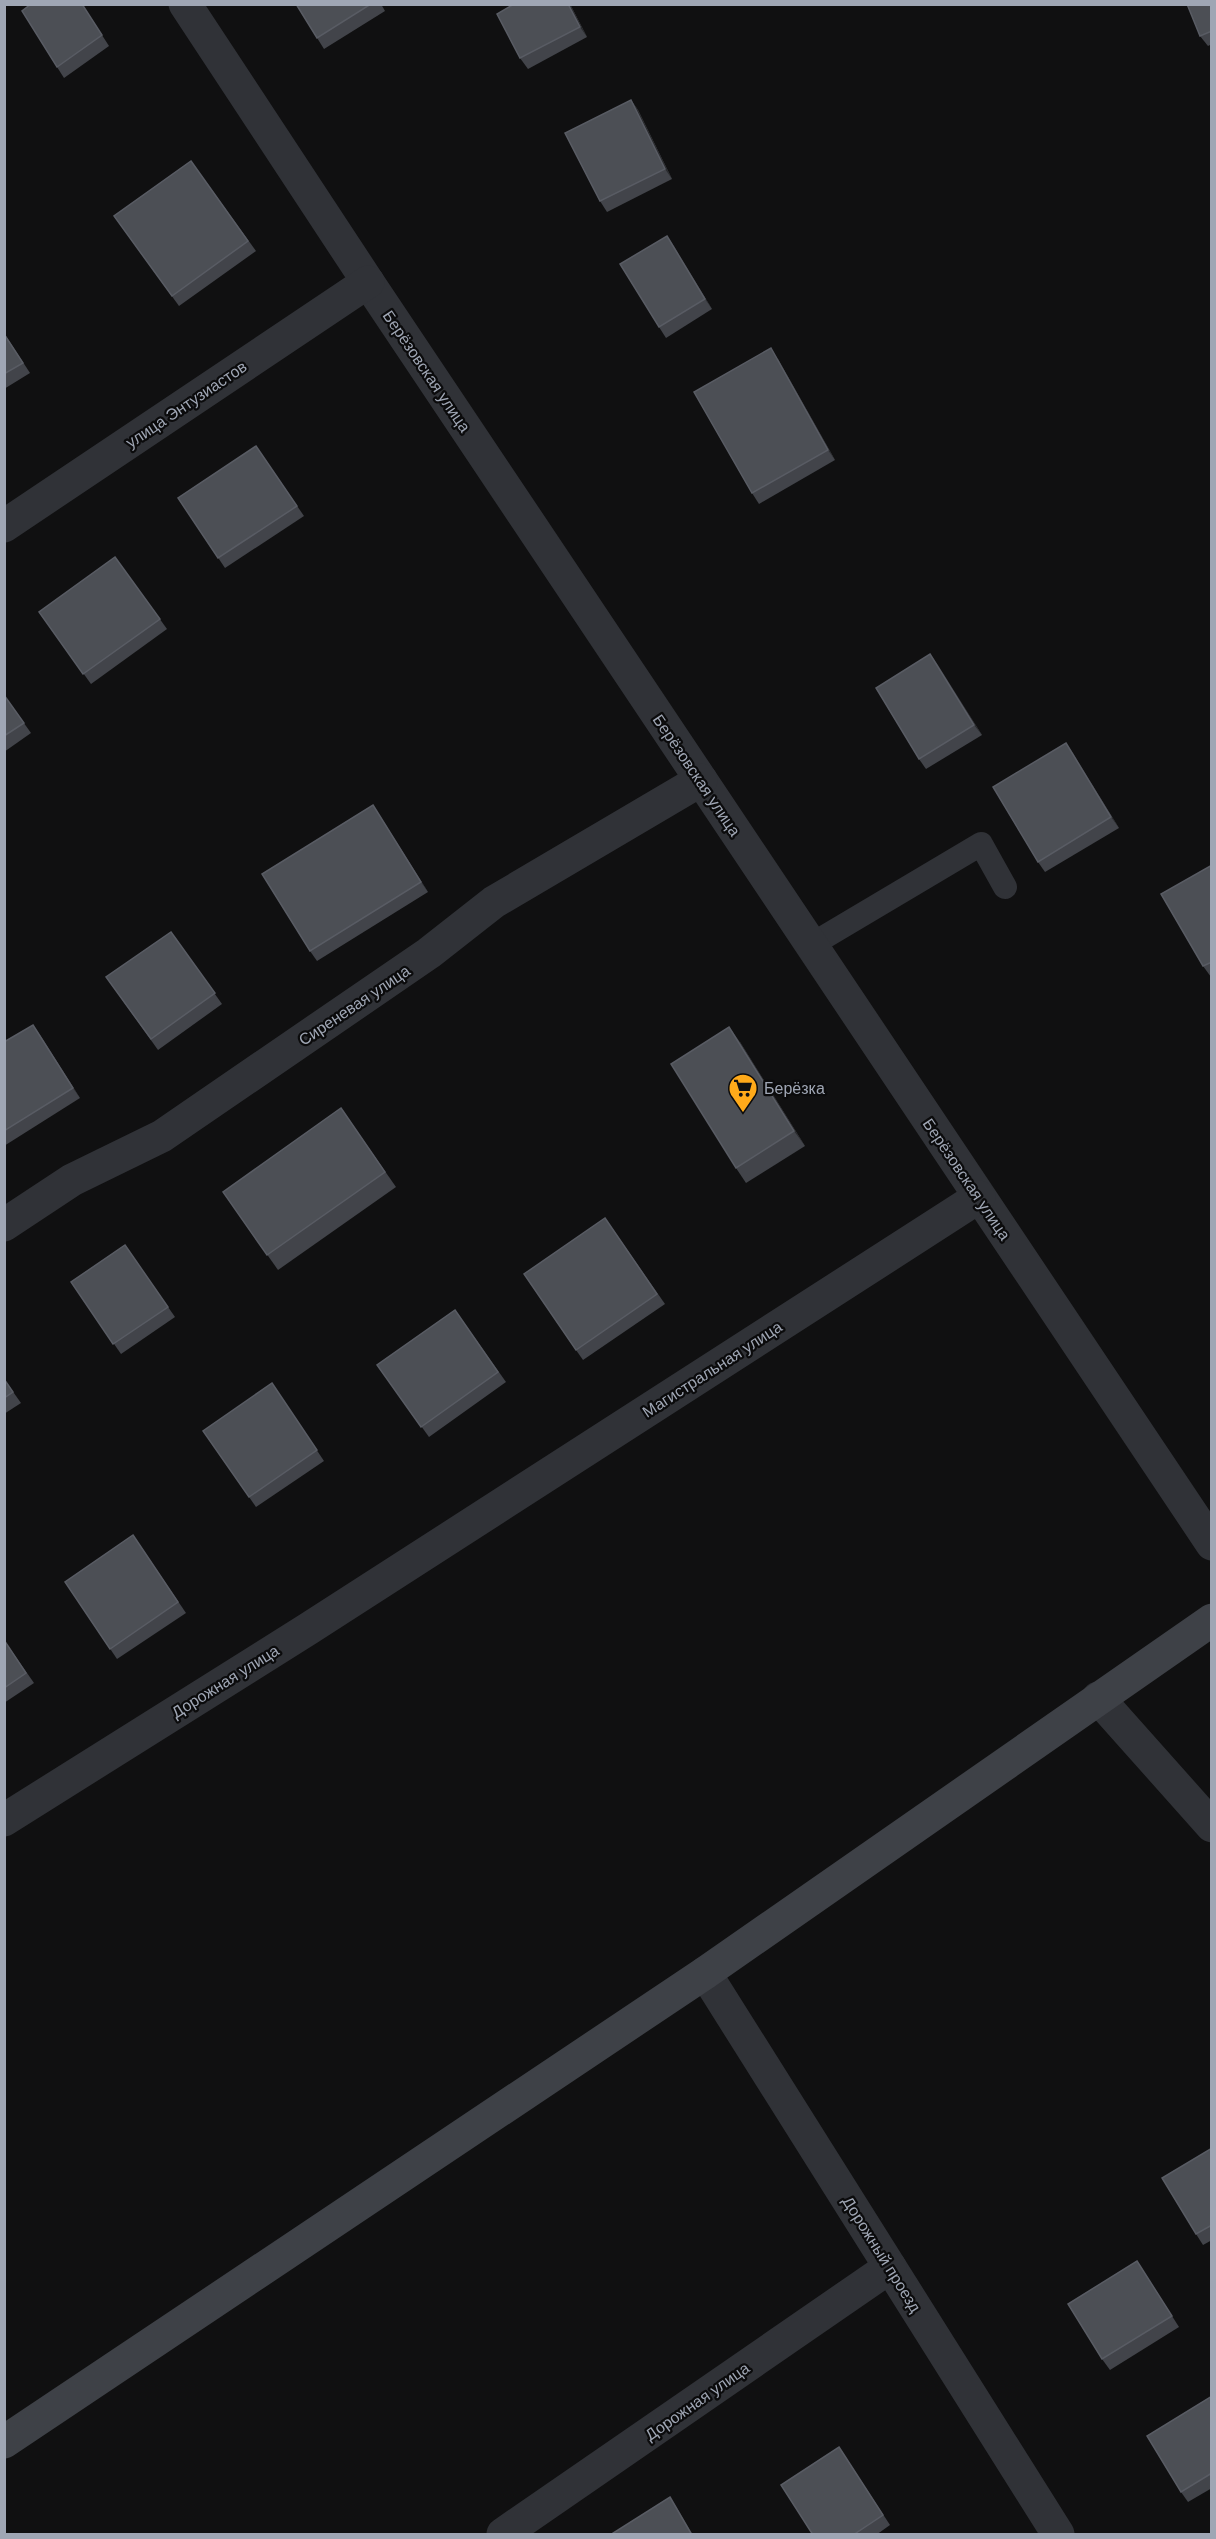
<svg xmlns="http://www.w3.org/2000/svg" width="1216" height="2539" font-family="'DM Sans',sans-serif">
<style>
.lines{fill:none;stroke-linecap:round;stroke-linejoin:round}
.service{stroke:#303237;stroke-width:24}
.minor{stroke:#303237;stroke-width:33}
.secondary{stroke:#3e4147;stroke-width:33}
.wall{fill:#42444a}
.shaded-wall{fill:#2a2b2e}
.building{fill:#4c4f55;stroke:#595c64;stroke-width:1.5}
.labels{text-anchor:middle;stroke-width:4.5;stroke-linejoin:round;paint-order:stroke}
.street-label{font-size:16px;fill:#9fa6b4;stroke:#0b0b0c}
.poi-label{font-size:16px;fill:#9fa6b4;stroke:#0b0b0c;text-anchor:start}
</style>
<rect width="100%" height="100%" fill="#101011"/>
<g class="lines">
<polyline class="service" points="811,945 981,844 1005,887"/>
<g class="minor">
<polyline points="185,4 368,282 1212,1544"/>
<polyline points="4,526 368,282"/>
<polyline points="4,1225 72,1180 162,1136 429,953 494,902 701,780"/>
<polyline points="1098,1698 1212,1826"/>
<polyline points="4,1820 308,1629 979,1197"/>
<polyline points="705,1973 1058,2534"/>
<polyline points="503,2534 890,2267"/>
</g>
<polyline class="secondary" points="4,2442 705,1973 1212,1620"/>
</g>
<g class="wall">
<polygon points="82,4 109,46 64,78 57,67"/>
<polygon points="296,4 381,4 385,11 324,49"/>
<polygon points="514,4 570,4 587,37 528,69 520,58"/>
<polygon points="1212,4 1212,44 1208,46 1200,36"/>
<polygon points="631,100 638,110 672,179 607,212 600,201"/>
<polygon points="191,161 256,251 179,306 114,216"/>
<polygon points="667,236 712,309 666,338 659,327"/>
<polygon points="4,333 30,373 4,389"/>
<polygon points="778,359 835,460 759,504 752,493"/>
<polygon points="256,446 304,516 225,568 178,498"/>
<polygon points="115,557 167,629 91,684 39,612"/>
<polygon points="930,654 982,735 926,769 919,759"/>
<polygon points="4,695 31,733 4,752"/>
<polygon points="1066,743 1119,828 1045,872 1038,862"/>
<polygon points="380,816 428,892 317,961 310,951"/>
<polygon points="1212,865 1212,976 1211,977 1203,966"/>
<polygon points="171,932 222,1004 158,1050 106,977"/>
<polygon points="40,1035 80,1098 4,1146 4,1042"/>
<polygon points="740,1042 805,1146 746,1183 736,1168"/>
<polygon points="341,1108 396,1187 278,1270 223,1192"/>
<polygon points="605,1218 665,1304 583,1360 576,1350"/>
<polygon points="125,1245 175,1317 121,1354 71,1282"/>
<polygon points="455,1310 506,1382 429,1437 377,1365"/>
<polygon points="4,1379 21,1403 4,1414"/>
<polygon points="272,1383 324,1461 256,1507 203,1431"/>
<polygon points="133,1535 186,1613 117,1659 65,1582"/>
<polygon points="4,1640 34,1683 4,1703"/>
<polygon points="1212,2148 1212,2240 1203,2245 1196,2234"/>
<polygon points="1137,2261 1179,2327 1110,2370 1102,2359"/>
<polygon points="1212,2396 1212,2488 1188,2502 1181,2492"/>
<polygon points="839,2447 890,2525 876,2535 813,2535"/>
</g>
<g class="shaded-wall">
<polygon points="568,4 570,4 587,37 580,27"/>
<polygon points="631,100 638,110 672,179 665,169"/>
<polygon points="667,236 674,246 712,309 705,299"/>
<polygon points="771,348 778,359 835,460 828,450"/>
<polygon points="930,654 938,665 982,735 974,725"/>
<polygon points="1066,743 1073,753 1119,828 1111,817"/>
<polygon points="373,805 380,816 428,892 421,882"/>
<polygon points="33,1025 40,1035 80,1098 73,1088"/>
<polygon points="729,1027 740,1042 805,1146 794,1131"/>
<polygon points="670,2497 677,2508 693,2535 692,2535"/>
</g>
<g class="building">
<polygon points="31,4 82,4 102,35 57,67 22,11"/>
<polygon points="296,4 371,4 317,38"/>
<polygon points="514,4 568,4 580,27 520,58 497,14"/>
<polygon points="1187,4 1212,4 1212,31 1200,36"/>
<polygon points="631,100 665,169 600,201 565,133"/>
<polygon points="191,161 248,241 172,296 114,216"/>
<polygon points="667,236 705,299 659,327 620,264"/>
<polygon points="4,334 23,363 4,374"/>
<polygon points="771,348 828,450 752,493 694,392"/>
<polygon points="256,446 297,506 218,558 178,498"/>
<polygon points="115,557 160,619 83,674 39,612"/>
<polygon points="930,654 974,725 919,759 876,688"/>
<polygon points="4,695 24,723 4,736"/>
<polygon points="1066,743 1111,817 1038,862 993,787"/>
<polygon points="373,805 421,882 310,951 262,874"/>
<polygon points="1212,865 1212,962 1203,966 1161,894"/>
<polygon points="171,932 215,993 151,1039 106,977"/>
<polygon points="33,1025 73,1088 4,1131 4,1042"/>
<polygon points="729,1027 794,1131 736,1168 671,1064"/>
<polygon points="341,1108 385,1172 267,1255 223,1192"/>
<polygon points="605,1218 657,1294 576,1350 524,1274"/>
<polygon points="125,1245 168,1307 113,1344 71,1282"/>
<polygon points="455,1310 498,1372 421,1427 377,1365"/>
<polygon points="4,1379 13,1392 4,1398"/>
<polygon points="272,1383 317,1450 249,1497 203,1431"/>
<polygon points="133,1535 178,1602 110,1649 65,1582"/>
<polygon points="4,1640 26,1673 4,1688"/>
<polygon points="1212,2148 1212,2225 1196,2234 1162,2178"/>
<polygon points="1137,2261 1172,2316 1102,2359 1068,2304"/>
<polygon points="1212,2396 1212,2473 1181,2492 1147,2436"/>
<polygon points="839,2447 883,2515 853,2535 813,2535 781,2485"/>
<polygon points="670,2497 692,2535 610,2535"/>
</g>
<defs>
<g id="supermarket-pin" transform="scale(1.5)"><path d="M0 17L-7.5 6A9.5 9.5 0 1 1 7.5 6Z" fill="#ffaa1a" stroke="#0b0b0c"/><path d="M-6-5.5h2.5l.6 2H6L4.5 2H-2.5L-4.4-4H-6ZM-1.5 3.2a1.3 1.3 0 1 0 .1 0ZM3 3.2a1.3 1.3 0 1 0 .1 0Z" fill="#111"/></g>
</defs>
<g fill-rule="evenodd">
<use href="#supermarket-pin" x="743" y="1088"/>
</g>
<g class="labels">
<g class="street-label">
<text transform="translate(427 371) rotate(56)" y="6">Берёзовская улица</text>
<text transform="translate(186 404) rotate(-34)" y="6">улица Энтузиастов</text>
<text transform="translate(697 775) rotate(56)" y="6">Берёзовская улица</text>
<text transform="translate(354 1005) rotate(-34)" y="6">Сиреневая улица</text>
<text transform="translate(967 1179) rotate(56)" y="6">Берёзовская улица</text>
<text transform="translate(712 1369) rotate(-33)" y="6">Магистральная улица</text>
<text transform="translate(225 1681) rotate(-32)" y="6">Дорожная улица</text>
<text transform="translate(882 2254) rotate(58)" y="6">Дорожный проезд</text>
<text transform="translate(697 2401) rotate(-35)" y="6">Дорожная улица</text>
</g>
<g class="poi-label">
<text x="764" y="1094">Берёзка</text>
</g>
</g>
<rect width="1216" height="2539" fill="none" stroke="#9fa6b4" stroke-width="12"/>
</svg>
